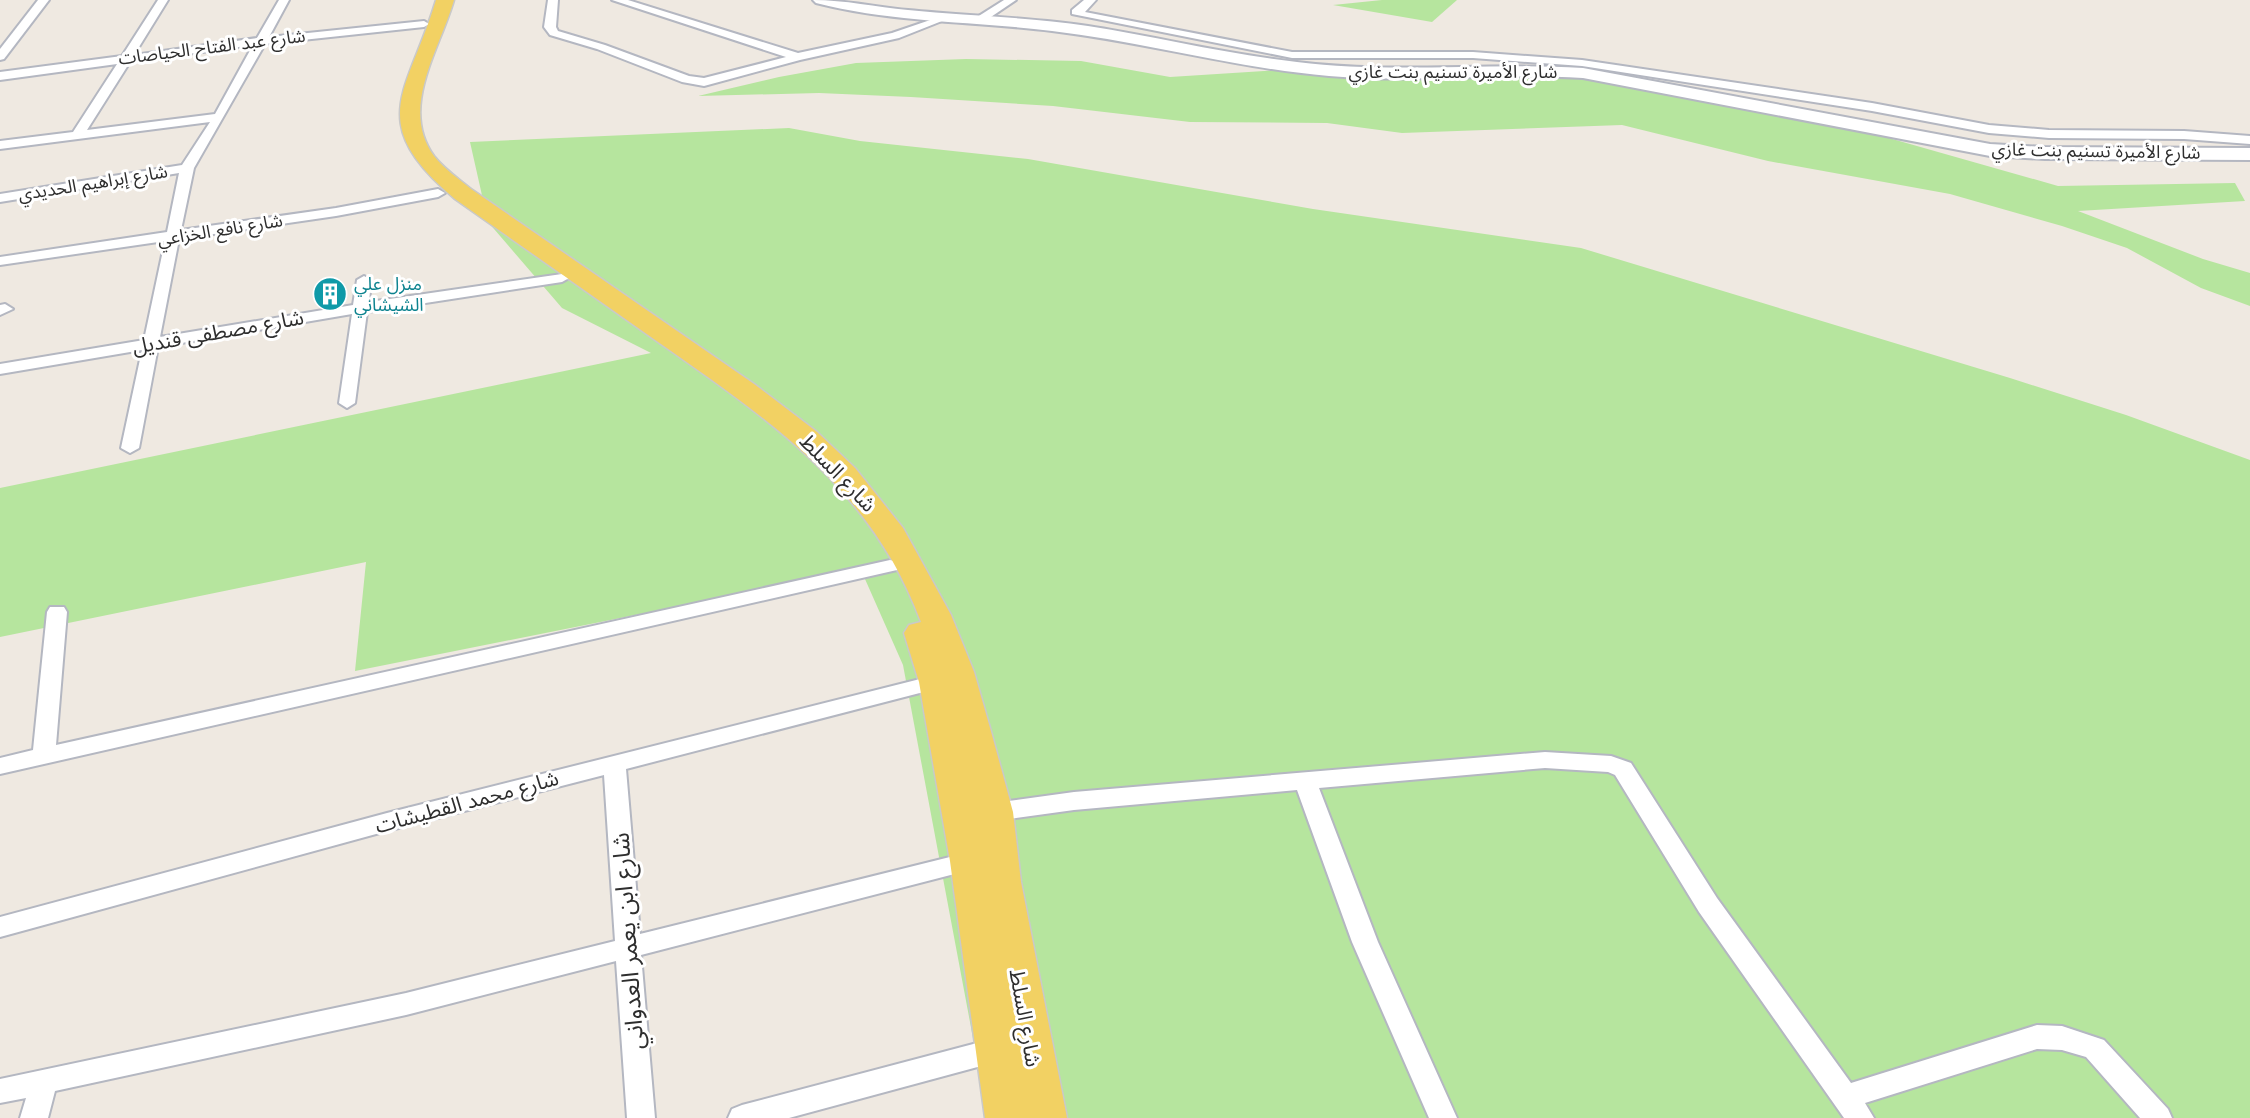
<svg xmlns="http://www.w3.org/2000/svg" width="2250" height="1118" font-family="Inter,'Noto Sans Arabic',sans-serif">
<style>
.green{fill:#b6e59e}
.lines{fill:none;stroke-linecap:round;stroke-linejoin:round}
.minor-casing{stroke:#b4b7c1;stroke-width:4}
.secondary-casing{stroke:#b4b7c1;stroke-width:4}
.primary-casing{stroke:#c9c9c9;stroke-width:3}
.minor{fill:#fff;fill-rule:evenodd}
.secondary{fill:#fff;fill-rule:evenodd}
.primary{fill:#f2d163;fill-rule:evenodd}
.labels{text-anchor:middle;stroke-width:6;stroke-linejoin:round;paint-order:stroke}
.far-street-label{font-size:18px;fill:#2e2e2e;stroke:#fff}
.far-culture-label{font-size:18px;fill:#0d838f;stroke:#fff;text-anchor:start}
.street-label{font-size:21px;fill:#2e2e2e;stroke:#fff}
.near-street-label{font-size:24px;fill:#2e2e2e;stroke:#fff}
</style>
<rect width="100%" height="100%" fill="#efe9e1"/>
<g class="green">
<polygon points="1382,0 1457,0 1432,22 1333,5"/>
<polygon points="966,59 1081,61 1170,77 1281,70 1362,79 1482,75 1569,77 1843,125 2058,186 2235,183 2245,201 2078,211 2203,259 2250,273 2250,306 2201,288 2127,248 2062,226 1950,194 1768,161 1622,125 1402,133 1327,123 1190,122 1053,106 911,97 819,93 698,96 779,77 856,63"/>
<polygon points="789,128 860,141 1028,159 1313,209 1581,248 2010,378 2126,415 2250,460 2250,1118 988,1118 903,665 861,570 355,671 366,562 0,637 0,488 651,353 562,308 488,222 470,142"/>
</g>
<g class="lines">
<g class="minor-casing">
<g id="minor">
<polygon points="38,0 49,0 4,59 0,60 0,49"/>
<path d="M158,0H168L134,55L257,38L279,0H289L269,37L424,21L429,24L424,27L265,44L194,168L181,230L336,208L438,189L445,193L438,197L336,216L179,239L160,337L353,305L357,280L364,276L371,280L369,302L562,274L569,278L562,282L367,312L355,403L347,408L339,403L352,314L158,347L139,448L130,453L121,448L142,350L0,374V364L144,340L165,241L0,265V257L167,232L179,173L0,202V194L182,165L210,122L0,149V141L73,132L117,64L0,80V72L122,56ZM253,45L215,114L87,130L130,62Z"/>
<polygon points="548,0 558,0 556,27 558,31 605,45 689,76 704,78 786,57 612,0 628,0 798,53 892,33 942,16 947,19 899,38 800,60 704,86 682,82 597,49 550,35 544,27"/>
<polygon points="1004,0 1016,0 982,23 974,23 974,19"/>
<polygon points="1084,0 1096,0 1085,12 1292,52 1473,52 1582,60 1872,103 1989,125 2049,130 2184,131 2250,136 2250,144 2184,139 2049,138 1989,133 1872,111 1582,66 1473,58 1292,58 1072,14 1072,10"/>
<polygon points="5,304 13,309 0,315 0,305"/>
<polygon points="890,560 897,562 900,566 897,570 0,774 0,758 33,750 47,612 50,607 64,607 67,612 56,745"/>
<polygon points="936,675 943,677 947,682 943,687 626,769 640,934 970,852 978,854 982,861 978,868 970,870 641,955 655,1118 627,1118 616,961 406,1015 55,1091 48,1118 20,1118 26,1098 0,1103 0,1079 406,993 615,941 604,775 387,831 0,937 0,917 387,813"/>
<polygon points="1545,752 1611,756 1631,763 1717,898 1851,1083 2037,1025 2062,1026 2104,1040 2168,1109 2172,1118 2140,1118 2086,1057 2062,1050 2037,1049 1865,1103 1874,1118 1844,1118 1699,912 1615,775 1608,772 1545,768 1319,788 1378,942 1457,1118 1429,1118 1352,942 1297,790 1074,810 994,821 986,818 982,812 986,806 994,803 1074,792"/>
<polygon points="996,1038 1005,1042 1009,1050 1005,1058 996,1062 789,1118 728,1118 732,1109 742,1105"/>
</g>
</g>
<g class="secondary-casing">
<path id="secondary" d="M813,0C845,0 876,7 908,10C968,16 1028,17 1088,26C1158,37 1226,54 1297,62C1392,74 1488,62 1583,68L1990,144L2045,147L2250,148V160L2045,159L1990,156L1583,78C1498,73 1413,83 1329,76C1235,68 1145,42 1052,31C973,21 894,23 816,3Z"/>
</g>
<g class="primary-casing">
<path id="primary" d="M436,0H454C440,49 399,108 434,156C444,169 459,179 471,189L754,384L817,432L855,468L903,528L951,615L974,672L990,728L1013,812L1021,882L1067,1118H985L950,861L919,682L904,633L909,625L921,622C870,485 765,417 651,337C586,291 520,245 455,199C363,121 408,94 436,0Z"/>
</g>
<use href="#minor" class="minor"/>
<use href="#secondary" class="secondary"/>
<use href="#primary" class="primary"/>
</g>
<defs>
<g id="building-disc" transform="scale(1.75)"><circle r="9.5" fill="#0f9aa8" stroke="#fff"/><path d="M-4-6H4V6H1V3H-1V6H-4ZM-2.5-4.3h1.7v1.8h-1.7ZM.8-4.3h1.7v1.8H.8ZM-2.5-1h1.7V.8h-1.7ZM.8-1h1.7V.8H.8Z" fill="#fff"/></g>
</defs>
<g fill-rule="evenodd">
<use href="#building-disc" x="330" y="294"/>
</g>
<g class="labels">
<g class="far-street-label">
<text transform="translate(212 47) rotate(-7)" y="6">شارع عبد الفتاح الحياصات</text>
<text x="1453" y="78">شارع الأميرة تسنيم بنت غازي</text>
<text transform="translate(2096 151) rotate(1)" y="6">شارع الأميرة تسنيم بنت غازي</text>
<text transform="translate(93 183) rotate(-9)" y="6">شارع إبراهيم الحديدي</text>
<text transform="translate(220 230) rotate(-9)" y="6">شارع نافع الخزاعي</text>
</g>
<g class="far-culture-label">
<text x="354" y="290">منزل علي<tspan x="354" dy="21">الشيشاني</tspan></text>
</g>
<g class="street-label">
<text transform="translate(218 332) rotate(-10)" y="7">شارع مصطفى قنديل</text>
<text transform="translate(838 473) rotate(46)" y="7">شارع السلط</text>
<text transform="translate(467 802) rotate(-15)" y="7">شارع محمد القطيشات</text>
<text transform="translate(1025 1018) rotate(80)" y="7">شارع السلط</text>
</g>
<g class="near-street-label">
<text transform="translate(628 941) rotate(-94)" y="8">شارع ابن يعمر العدواني</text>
</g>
</g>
</svg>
